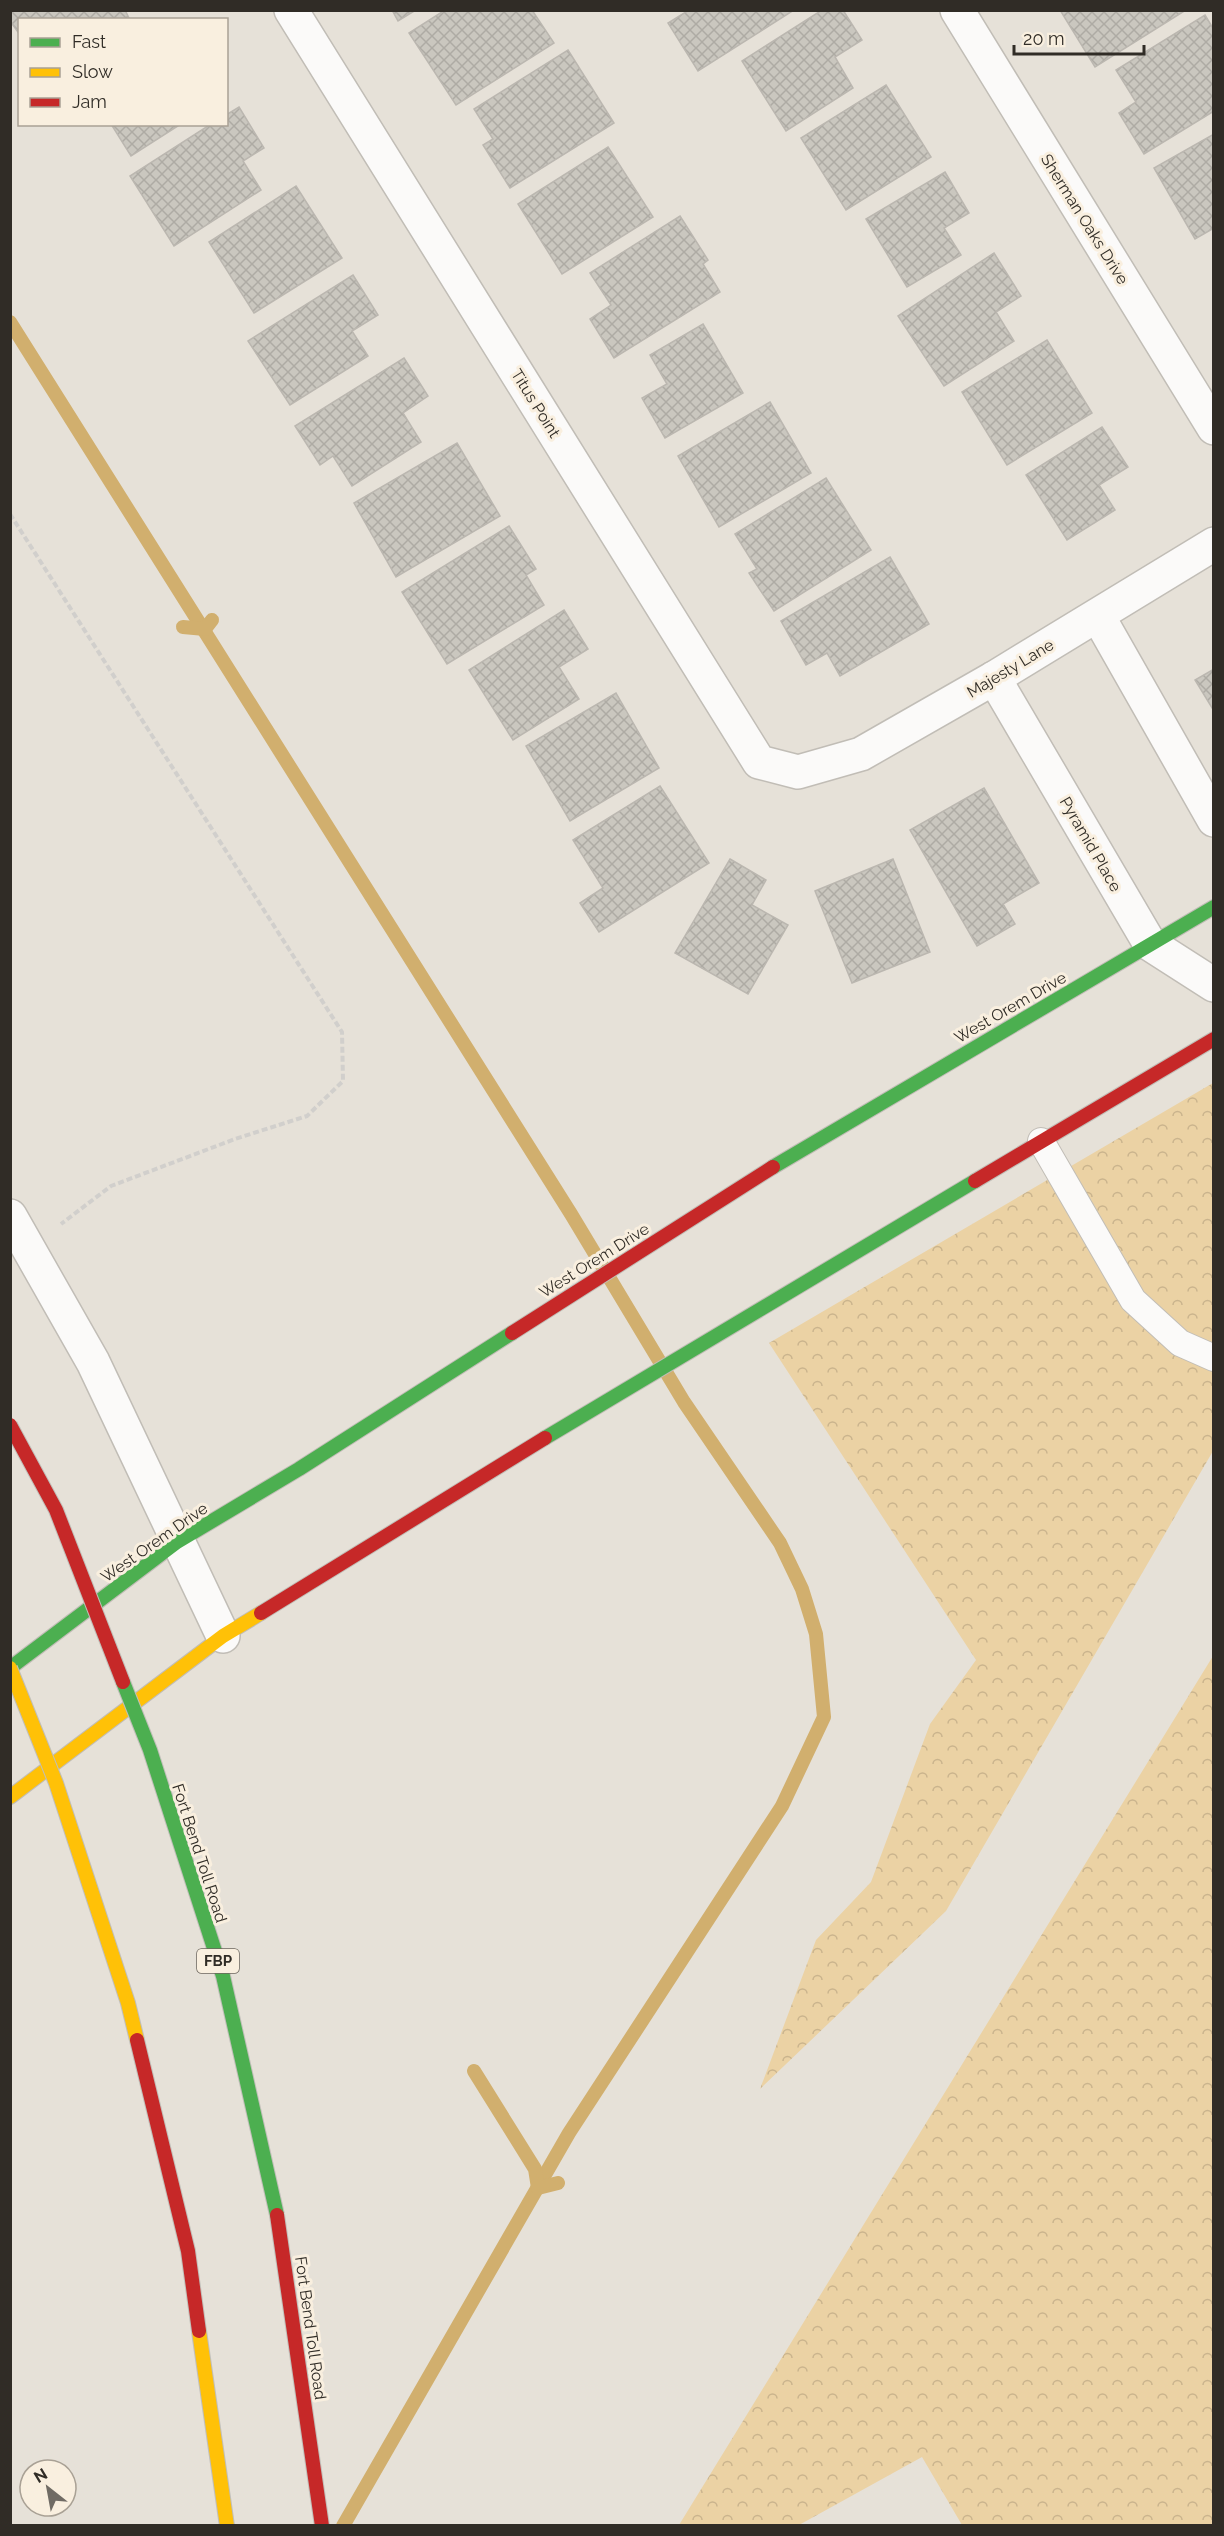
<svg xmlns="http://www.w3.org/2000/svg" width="1224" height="2536" font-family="Raleway,sans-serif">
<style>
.forest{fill:url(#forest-crowns)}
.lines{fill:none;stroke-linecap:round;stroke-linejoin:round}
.stream{stroke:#d1af6e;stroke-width:14}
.building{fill:url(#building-cross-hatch);stroke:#bbb7b0;stroke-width:1.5}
.lane-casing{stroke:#c1bdb6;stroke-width:28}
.street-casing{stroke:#c1bdb6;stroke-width:36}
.fast-casing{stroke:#c1bdb6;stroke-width:16}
.slow-casing{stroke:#c1bdb6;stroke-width:16}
.jam-casing{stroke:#c1bdb6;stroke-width:16}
.path{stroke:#d1cfcc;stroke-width:4;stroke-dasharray:6 3;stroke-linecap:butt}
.lane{stroke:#fbfaf9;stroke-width:26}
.street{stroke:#fbfaf9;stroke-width:33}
.fast{stroke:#4caf50;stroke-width:14}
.slow{stroke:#ffc107;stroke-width:14}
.jam{stroke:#c62828;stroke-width:14}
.fast-bridge-casing{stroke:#c1bfb9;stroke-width:16;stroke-linecap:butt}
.slow-bridge-casing{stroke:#c1bfb9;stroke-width:16;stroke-linecap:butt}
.jam-bridge-casing{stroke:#c1bfb9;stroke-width:16;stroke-linecap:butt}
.fast-bridge{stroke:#4caf50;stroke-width:14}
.slow-bridge{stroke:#ffc107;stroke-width:14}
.jam-bridge{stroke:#c62828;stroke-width:14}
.labels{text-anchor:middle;stroke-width:6;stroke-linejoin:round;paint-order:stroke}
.shield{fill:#f9efdf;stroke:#6c665e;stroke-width:1.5}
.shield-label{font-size:15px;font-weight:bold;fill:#302c26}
.street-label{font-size:16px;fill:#302c26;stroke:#f9efdf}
</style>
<defs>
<pattern id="forest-crowns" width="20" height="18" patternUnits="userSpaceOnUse" patternTransform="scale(1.5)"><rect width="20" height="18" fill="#ebd2a4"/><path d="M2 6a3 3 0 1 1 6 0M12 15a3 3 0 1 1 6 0" fill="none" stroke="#cab48d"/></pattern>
<pattern id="building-cross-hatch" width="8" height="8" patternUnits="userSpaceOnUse" patternTransform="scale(1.5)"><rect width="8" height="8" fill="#cac7bf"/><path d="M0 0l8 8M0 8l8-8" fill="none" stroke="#aeaba4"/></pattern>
</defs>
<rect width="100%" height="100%" fill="#e6e1d8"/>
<g class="forest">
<polygon points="1213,1083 1213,1451 946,1911 760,2089 816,1940 871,1882 930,1724 976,1660 769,1343"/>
<polygon points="1213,1656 1213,2525 962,2525 922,2457 799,2525 679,2525"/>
</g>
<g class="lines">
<g class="stream">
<polyline points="10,322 571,1214 684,1402 780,1543 802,1589 816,1634 824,1717 782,1806 569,2133 343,2526"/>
<polyline points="183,627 205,629 212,620"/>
<polyline points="474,2071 535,2169 538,2188 558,2183"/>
</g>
</g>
<g class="building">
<polygon points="14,10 125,10 130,20 20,20 20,35 10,21 10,13"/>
<polygon points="392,10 416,10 398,21"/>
<polygon points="445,10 532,10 554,43 456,105 409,33"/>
<polygon points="689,10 794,10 698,71 668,23"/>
<polygon points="822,10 843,10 862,40 835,57 853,88 786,131 742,61"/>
<polygon points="1060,10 1186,10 1095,67"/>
<polygon points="1205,15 1214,30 1214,111 1144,154 1119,113 1136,102 1116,70"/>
<polygon points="568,50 614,123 510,188 483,145 493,139 474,109"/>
<polygon points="886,85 931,157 846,210 801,138"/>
<polygon points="239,107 264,148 243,161 261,190 174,246 130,176 211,124 226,124 226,115"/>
<polygon points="111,124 181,124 131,156"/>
<polygon points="1214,134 1214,228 1195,239 1154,168"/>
<polygon points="608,147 653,217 562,274 518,204"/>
<polygon points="945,172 969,213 944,228 961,255 907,287 866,219"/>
<polygon points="296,186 342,258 254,313 209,242"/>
<polygon points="680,216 708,260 703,264 720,292 614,358 590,319 611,305 590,273"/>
<polygon points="994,253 1021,296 996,312 1014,341 944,386 898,316"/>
<polygon points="353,275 378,315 352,331 368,356 290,405 248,341"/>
<polygon points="703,324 743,393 665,438 642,398 667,384 650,355"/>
<polygon points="1047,340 1092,413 1007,465 962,392"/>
<polygon points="404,358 428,396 403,413 421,442 352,486 333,456 320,465 295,426"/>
<polygon points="770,402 811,473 719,527 678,456"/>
<polygon points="1102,427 1128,467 1099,485 1115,510 1067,540 1026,475"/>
<polygon points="457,443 500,516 396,577 354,503"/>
<polygon points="826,478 871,550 774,611 749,573 757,569 735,534"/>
<polygon points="509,526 536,569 526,575 544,605 447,664 402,592"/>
<polygon points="890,557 929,624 840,676 827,653 806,665 781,621"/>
<polygon points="564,610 588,649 559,667 579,699 513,740 469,670"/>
<polygon points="1214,669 1214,711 1195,680"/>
<polygon points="616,693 659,768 570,821 526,746"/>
<polygon points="660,786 709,863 599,932 580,903 603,888 573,840"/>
<polygon points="984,788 1039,883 1003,904 1015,924 977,946 910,830"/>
<polygon points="730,859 766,880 752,905 788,925 748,994 675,953"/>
<polygon points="893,859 930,952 852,983 815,891"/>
</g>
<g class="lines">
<g class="lane-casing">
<polyline id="lane" points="1041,1141 1133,1300 1180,1343 1214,1358"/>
</g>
<g class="street-casing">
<g id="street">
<polyline points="291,10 759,762 798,772 861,754 994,678 1214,544"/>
<polyline points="957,10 1214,428"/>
<polyline points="1098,616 1214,820"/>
<polyline points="994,678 1150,944 1214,985"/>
<polyline points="10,1216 93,1362 223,1636"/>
</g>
</g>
<g class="fast-casing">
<g id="fast">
<polyline points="773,1167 1214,907"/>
<polyline points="545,1438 975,1181"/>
<polyline points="10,1668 177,1542 299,1469 512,1333"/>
</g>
</g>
<g class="slow-casing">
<polyline id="slow" points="10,1797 223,1636 261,1613"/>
</g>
<g class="jam-casing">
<g id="jam">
<polyline points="975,1181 1214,1039"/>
<polyline points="512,1333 773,1167"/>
<polyline points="261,1613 545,1438"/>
</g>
</g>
<polyline class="path" points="10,514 342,1032 343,1081 307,1116 235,1139 111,1186 61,1224"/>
<use href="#lane" class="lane"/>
<use href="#street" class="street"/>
<use href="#fast" class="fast"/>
<use href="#slow" class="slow"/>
<use href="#jam" class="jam"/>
<g class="fast-bridge-casing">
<polyline id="fast-bridge" points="123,1682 150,1750 223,1976 277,2215"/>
</g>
<g class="slow-bridge-casing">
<g id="slow-bridge">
<polyline points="10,1668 56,1783 128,2003 137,2040"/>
<polyline points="199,2331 227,2526"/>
</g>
</g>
<g class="jam-bridge-casing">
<g id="jam-bridge">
<polyline points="10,1425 56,1510 123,1682"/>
<polyline points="137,2040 188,2251 199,2331"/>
<polyline points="277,2215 322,2526"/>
</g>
</g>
<use href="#fast-bridge" class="fast-bridge"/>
<use href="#slow-bridge" class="slow-bridge"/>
<use href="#jam-bridge" class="jam-bridge"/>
</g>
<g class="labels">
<rect class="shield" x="197" y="1949" width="42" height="24" rx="4.5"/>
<g class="shield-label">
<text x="218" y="1966">FBP</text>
</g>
<g class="street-label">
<text transform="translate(1085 219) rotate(58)" y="6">Sherman Oaks Drive</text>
<text transform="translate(536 403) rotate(58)" y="6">Titus Point</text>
<text transform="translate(1010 668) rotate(-31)" y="6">Majesty Lane</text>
<text transform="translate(1091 844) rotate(60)" y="6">Pyramid Place</text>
<text transform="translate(1010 1007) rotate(-30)" y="6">West Orem Drive</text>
<text transform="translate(594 1260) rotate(-32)" y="6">West Orem Drive</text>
<text transform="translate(154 1542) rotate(-35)" y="6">West Orem Drive</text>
<text transform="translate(200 1853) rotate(72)" y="6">Fort Bend Toll Road</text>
<text transform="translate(311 2328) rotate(82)" y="6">Fort Bend Toll Road</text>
</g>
</g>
<rect width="1224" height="2536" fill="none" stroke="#302c26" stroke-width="24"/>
<rect x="18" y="18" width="210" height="108" fill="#f9efdf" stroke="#a9a195" stroke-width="1.5"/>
<rect x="30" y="38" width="30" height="9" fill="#4caf50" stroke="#a9a195" stroke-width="1.5"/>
<text x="72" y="48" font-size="18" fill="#302c26">Fast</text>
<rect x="30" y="68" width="30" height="9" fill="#ffc107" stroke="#a9a195" stroke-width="1.5"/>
<text x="72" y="78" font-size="18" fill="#302c26">Slow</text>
<rect x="30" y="98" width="30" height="9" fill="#c62828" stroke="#a9a195" stroke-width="1.5"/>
<text x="72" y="108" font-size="18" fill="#302c26">Jam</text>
<g transform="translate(48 2488) rotate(329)"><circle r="28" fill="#f9efdf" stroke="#a9a195" stroke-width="1.5"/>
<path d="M0-4.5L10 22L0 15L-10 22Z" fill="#706b64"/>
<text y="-9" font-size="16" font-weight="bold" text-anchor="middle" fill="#302c26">N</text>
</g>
<path d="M1014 45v9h130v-9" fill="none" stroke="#302c26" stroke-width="3"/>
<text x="1023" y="45" font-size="18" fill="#302c26" stroke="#f9efdf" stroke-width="4.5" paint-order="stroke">20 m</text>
</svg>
